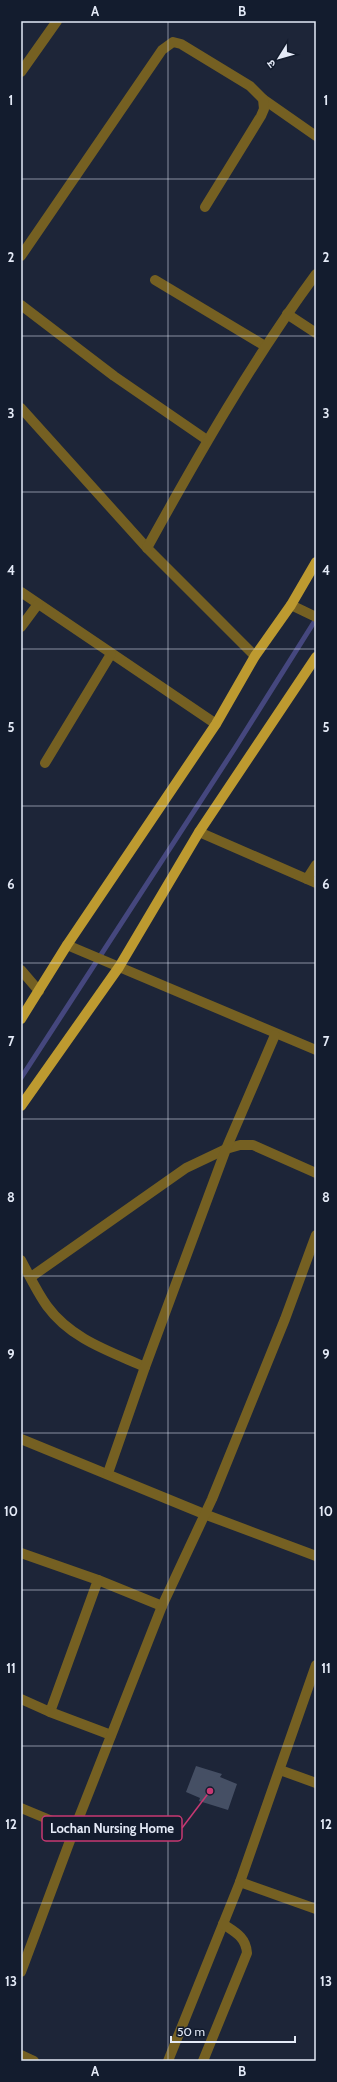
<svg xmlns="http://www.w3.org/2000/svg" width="337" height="2082" font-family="Cabin,'Noto Sans Devanagari',sans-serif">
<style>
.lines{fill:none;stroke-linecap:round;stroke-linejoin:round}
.stream{stroke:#45477e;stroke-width:5}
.building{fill:#454f64}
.minor{stroke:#756022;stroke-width:10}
.major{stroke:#bd9a30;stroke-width:10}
.grid{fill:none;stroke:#e4eaf7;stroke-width:1;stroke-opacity:0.55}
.leader{fill:none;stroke:#c73872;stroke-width:1.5}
.callout-dot{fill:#c73872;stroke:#131c2e;stroke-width:1.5}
.callout{fill:#131c2e;stroke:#c73872;stroke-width:1.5}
.callout-label{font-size:13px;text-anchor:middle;font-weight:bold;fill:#e4eaf7}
.neatline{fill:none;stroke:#e4eaf7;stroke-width:1.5}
.grid-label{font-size:13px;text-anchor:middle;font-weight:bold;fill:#e4eaf7}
</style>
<rect width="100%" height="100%" fill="#1d2538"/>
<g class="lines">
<polyline class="stream" points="21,1078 235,748 316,619"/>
</g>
<polygon class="building" points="196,1766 222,1774 220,1777 237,1784 228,1810 199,1801 200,1798 186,1792"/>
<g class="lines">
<g class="minor">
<polyline points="21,72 57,21"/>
<polyline points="263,99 316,136"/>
<polyline points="21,256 162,50 173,42 181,44 250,86 263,99 264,109 261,116 205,207"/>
<polyline points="155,280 265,346"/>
<polyline points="21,305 114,376 207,440"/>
<polyline points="287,314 316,333"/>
<polyline points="21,408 147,548 255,656"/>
<path d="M147,548C199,454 252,361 316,274"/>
<polyline points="21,592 216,724"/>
<polyline points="291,605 316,617"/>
<polyline points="21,627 38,604"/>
<polyline points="45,763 111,654"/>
<polyline points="199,832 316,883"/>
<polyline points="307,879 316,865"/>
<polyline points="67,945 316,1050"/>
<polyline points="21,970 39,991"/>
<path d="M21,1260C29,1275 37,1292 47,1306C71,1339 109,1351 145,1367"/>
<polyline points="31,1277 186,1168 226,1149 240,1145 253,1145 316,1173"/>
<polyline points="21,1439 204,1514 316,1556"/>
<polyline points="108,1473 145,1367 226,1149 275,1035"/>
<polyline points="21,1553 98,1580 162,1606"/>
<polyline points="21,1699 50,1712 98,1580"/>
<polyline points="50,1712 111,1735"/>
<polyline points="280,1770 316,1783"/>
<polyline points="21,1808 74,1830 21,1972"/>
<polyline points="74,1830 162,1606 212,1499 285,1319 316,1235"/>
<polyline points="240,1882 316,1909"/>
<polyline points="21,2055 34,2061"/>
<polyline points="168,2061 240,1882 316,1665"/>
<path d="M203,2061L247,1953C246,1937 235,1932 223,1924"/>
</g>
<g class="major">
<polyline points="21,1019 67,945 216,724 255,656 291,605 316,562"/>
<polyline points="21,1106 119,967 199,832 316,657"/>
</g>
</g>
<path class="grid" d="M168,21V2061M21,179H316M21,336H316M21,492H316M21,649H316M21,806H316M21,963H316M21,1119H316M21,1276H316M21,1433H316M21,1590H316M21,1746H316M21,1903H316"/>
<path class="leader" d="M210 1791L182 1828"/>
<circle class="callout-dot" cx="210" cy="1791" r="4"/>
<rect class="callout" x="42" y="1816" width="140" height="25" rx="4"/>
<g class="callout-label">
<text x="112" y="1833">Lochan Nursing Home</text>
</g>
<rect width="337" height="2082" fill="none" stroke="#131c2e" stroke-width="44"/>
<g transform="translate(279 58) rotate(233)" stroke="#131c2e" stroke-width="3" paint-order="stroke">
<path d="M0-3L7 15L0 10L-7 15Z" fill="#e4eaf7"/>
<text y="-6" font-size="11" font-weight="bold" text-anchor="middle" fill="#e4eaf7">उ</text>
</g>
<path d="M171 2036v6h124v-6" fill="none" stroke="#e4eaf7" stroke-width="2"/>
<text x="177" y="2036" font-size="12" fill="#e4eaf7" stroke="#131c2e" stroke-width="3" paint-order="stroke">50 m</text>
<rect x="22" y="22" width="293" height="2038" class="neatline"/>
<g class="grid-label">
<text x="95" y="16">A</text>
<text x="242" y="16">B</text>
<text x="11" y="105">1</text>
<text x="326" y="105">1</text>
<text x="11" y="262">2</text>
<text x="326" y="262">2</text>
<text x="11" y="418">3</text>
<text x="326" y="418">3</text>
<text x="11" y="575">4</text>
<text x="326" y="575">4</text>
<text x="11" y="732">5</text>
<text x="326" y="732">5</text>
<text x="11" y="889">6</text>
<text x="326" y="889">6</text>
<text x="11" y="1046">7</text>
<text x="326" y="1046">7</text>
<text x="11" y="1202">8</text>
<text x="326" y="1202">8</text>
<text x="11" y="1359">9</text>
<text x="326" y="1359">9</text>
<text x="11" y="1516">10</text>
<text x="326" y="1516">10</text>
<text x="11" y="1673">11</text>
<text x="326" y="1673">11</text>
<text x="11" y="1829">12</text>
<text x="326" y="1829">12</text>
<text x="11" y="1986">13</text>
<text x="326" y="1986">13</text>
<text x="95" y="2076">A</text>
<text x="242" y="2076">B</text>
</g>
</svg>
